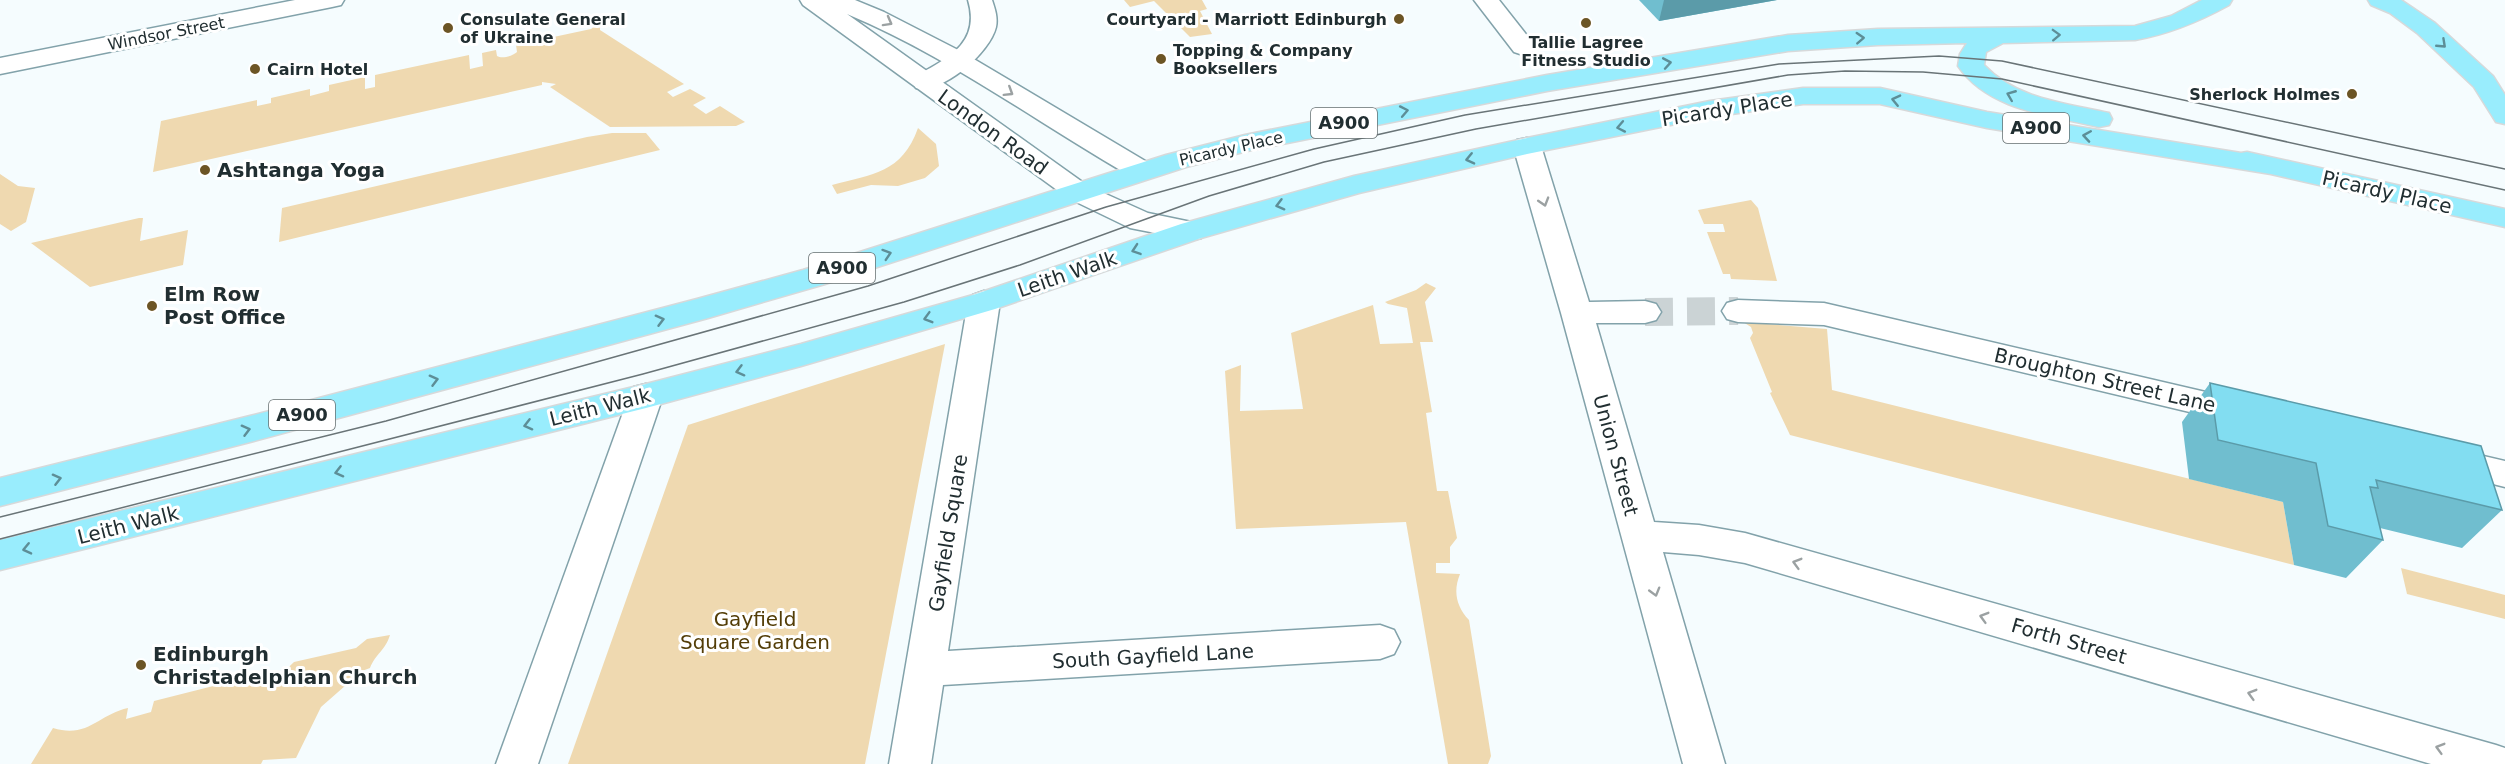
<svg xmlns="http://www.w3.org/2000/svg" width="2505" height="764" font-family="'DejaVu Sans',sans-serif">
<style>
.green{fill:#efd9b0}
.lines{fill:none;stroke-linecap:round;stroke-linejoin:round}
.minor-tunnel{stroke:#cbd3d5;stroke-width:28;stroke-dasharray:28 14;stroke-linecap:butt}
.minor-casing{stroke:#82a2aa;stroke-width:3}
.secondary-casing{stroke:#82a2aa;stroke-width:3}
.primary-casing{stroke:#d7d9da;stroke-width:3}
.minor{fill:#fff;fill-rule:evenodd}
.secondary{fill:#fff;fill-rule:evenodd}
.primary{fill:#99edfd;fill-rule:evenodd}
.tram{stroke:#697477;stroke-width:1.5}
.wall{fill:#70becf}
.shaded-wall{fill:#5b9ba9}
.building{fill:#82ddf1;stroke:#5b9ba9;stroke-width:1.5}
.oneway{stroke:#9ba1a2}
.oneway2{stroke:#5d8e97}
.poi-dot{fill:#6c5525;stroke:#fff;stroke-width:2}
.labels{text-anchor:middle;stroke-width:6;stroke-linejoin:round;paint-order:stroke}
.far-poi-label{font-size:16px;font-weight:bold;fill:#212e31;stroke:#fff;text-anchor:start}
.far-street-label{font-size:16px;fill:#212e31;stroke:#fff}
.shield{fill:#fff;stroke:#646d6f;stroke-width:1.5}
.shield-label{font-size:18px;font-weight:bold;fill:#212e31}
.street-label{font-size:20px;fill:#212e31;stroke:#fff}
.poi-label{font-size:20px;font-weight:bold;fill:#212e31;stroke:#fff;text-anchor:start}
.park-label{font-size:20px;fill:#533d07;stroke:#fff}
</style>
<rect width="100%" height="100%" fill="#f5fcfe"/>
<g class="green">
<polygon points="1124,0 1202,0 1207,9 1200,11 1212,34 1190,37 1154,1 1130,7"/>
<path d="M595,26H600V30L684,84L667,92L673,97L690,89L706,98L693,105L706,114L720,106L745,122L736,126L610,127L550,87L556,84L542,82V85L153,172L161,121L257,100V106L271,103V98L310,89V96L329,91V85L365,77V89L375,87V75L469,55L470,69L483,66L482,53L496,50L497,56C502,59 513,56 517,52L516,45L591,29Z"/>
<path d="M918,128L936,144L939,166L925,178L898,186L871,185L837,194L832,185C873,174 902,173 918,128Z"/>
<polygon points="612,133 646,133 660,150 279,242 282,208 587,137"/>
<polygon points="0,174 18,186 35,188 26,222 11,231 0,224"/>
<polygon points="1751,200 1758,208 1777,281 1731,279 1730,274 1723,274 1707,232 1725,232 1723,224 1704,224 1698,210"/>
<polygon points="139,218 143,218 140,241 188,230 183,265 90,287 31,243"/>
<path d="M1426,283L1436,288L1425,302L1433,342H1420L1432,412L1426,413L1437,491H1448L1457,538L1450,547V563H1436V573L1460,574C1453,591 1456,606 1469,620L1491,756L1488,764H1448L1406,522L1236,529L1225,371L1241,365L1240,411L1303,409L1291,333L1373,305L1380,344L1413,343L1407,308L1388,304L1385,302L1416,290Z"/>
<polygon points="1743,322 1827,329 1832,390 2283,502 2294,565 1790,435 1770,393 1772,392 1750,338 1753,333 1751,327"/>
<polygon points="945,344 865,764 568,764 688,425"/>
<polygon points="2401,568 2505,595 2505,619 2407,594"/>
<path d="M390,635C385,651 376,653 370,668L362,671L321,707L296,758L263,760L261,764H31L53,728C88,739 99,714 128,708L126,719L151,712L154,701L233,681V678L242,675C260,687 281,675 294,662L356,648L367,639Z"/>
</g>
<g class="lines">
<polyline class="minor-tunnel" points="1645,312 1738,311"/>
<g class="minor-casing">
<g id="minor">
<polygon points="295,0 344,0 341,5 332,7 0,74 0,58"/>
<path d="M968,0H992C995,9 998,18 996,27C990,53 942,94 916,88L912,82L916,76C948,58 981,43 968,0Z"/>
<polygon points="1474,0 1499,0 1536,47 1532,52 1523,55 1514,52"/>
<polygon points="1527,138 1537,140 1541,146 1589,302 1645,301 1656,304 1661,312 1656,320 1645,323 1596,323 1654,522 1699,525 1745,533 2496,745 2505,748 2505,764 2431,764 1745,563 1699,555 1663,552 1725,764 1683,764 1561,313 1513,146 1517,140"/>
<polygon points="984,291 995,295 1000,302 948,651 1380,625 1394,630 1400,642 1394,654 1380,659 943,685 931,764 889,764 968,302 973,295"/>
<polygon points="1738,300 1824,303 2240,400 2252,403 2257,412 2252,421 2240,424 1824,325 1738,322 1727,319 1722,311 1727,303"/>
<polygon points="646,384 658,387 663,396 538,764 496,764 629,396 634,387"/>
<polygon points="2445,447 2505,461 2505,487 2433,469 2428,460 2433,451"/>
</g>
</g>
<g class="secondary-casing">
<path id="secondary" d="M800,0H855L884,12L962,52L1152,165L1156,171L1152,177L1142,180L1132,177C1038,123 948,56 847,14L1088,186L1148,213L1201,224L1206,231L1201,238L1191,240L1130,228L1068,198L803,5Z"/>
</g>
<g class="primary-casing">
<g id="primary">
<path d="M2202,0H2232L2229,5C2198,22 2169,34 2135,40L2003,43L1986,52L1984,65C2016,99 2065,103 2109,113L2112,119L2109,125L2099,127C2050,115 1989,111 1958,66L1960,54L1967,43L1878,45L1788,51L1547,91L1247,151L1186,167L825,284L708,318L250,442L0,506V478L250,416L697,299L803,270L1166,155L1245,135L1547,75L1788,35L1878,29L2135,26L2171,16Z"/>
<polygon points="2368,0 2401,0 2435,23 2493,76 2505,95 2505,124 2496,122 2474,87 2417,33 2390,13 2371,5"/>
<polygon points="1803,88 1880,88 1987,112 2241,153 2247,152 2505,209 2505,227 2271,174 1987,128 1880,104 1803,104 1710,117 1527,154 1359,193 1201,238 995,309 801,366 646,408 0,570 0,540 646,384 801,344 973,295 1181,224 1354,176 1527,138 1710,101"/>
</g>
</g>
<use href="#minor" class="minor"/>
<use href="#secondary" class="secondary"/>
<use href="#primary" class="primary"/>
<g class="tram">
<polyline points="0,517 386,421 868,286 1106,207 1314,149 1465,115 1779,64 1939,56 2002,61 2505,169"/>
<polyline points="0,539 643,374 904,302 1020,265 1209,196 1324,162 1476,129 1788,75 1845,71 1923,72 2002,79 2505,190"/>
</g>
</g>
<g class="wall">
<polygon points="1639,0 1777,0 1659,21"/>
<polygon points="2210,383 2502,510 2462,548 2380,528 2383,540 2346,578 2294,565 2283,502 2189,479 2182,422"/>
</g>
<polygon class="shaded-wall" points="1664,0 1777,0 1659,21"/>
<polygon class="building" points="2210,383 2481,446 2502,510 2376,480 2378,488 2370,487 2383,540 2328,526 2316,463 2218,440"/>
<defs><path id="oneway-chevron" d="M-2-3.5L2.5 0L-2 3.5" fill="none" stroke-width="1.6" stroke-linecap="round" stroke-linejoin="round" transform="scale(1.5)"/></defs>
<g class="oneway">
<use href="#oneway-chevron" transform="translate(888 22) rotate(29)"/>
<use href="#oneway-chevron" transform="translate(1009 92) rotate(32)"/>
<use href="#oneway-chevron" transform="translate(1544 202) rotate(73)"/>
<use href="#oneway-chevron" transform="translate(1797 563) rotate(-164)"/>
<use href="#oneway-chevron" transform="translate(1655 592) rotate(74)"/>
<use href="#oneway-chevron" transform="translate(1984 617) rotate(-164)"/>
<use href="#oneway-chevron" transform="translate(2252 694) rotate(-164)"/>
<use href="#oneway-chevron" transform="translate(2440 748) rotate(-164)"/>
</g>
<g class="oneway2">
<use href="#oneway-chevron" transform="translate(2056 35) rotate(-2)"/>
<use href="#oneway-chevron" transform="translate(1860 38) rotate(-3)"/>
<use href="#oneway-chevron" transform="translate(2442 44) rotate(43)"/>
<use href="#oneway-chevron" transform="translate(1667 63) rotate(-10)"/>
<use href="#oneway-chevron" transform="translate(2011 95) rotate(-158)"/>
<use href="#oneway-chevron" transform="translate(1896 100) rotate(-167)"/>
<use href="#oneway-chevron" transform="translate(1404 111) rotate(-11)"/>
<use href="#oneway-chevron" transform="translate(1621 127) rotate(169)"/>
<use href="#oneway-chevron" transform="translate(2087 136) rotate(-171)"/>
<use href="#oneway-chevron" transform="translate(1470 159) rotate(167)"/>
<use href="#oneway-chevron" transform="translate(1280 205) rotate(165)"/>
<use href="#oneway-chevron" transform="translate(1136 250) rotate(161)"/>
<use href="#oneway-chevron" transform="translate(887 254) rotate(-18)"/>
<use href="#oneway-chevron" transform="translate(928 318) rotate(164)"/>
<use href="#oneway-chevron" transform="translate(660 320) rotate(-15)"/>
<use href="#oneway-chevron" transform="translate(740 371) rotate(165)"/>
<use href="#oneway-chevron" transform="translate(434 380) rotate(-15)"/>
<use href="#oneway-chevron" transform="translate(528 425) rotate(166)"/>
<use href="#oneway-chevron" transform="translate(246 430) rotate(-15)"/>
<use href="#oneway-chevron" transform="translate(339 472) rotate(166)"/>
<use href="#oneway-chevron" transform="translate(57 479) rotate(-14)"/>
<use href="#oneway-chevron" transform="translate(27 549) rotate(167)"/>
</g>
<g class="poi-dot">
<circle cx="1399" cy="19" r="6"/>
<circle cx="1586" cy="23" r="6"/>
<circle cx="448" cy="28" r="6"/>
<circle cx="1161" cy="59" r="6"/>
<circle cx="255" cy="69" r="6"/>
<circle cx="2352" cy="94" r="6"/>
<circle cx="205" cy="170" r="6"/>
<circle cx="152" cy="306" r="6"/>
<circle cx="141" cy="665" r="6"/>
</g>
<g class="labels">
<g class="far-poi-label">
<text x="460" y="25">Consulate General<tspan x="460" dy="18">of Ukraine</tspan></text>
<text x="1387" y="25" text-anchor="end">Courtyard - Marriott Edinburgh</text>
<text x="1586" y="48" text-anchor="middle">Tallie Lagree<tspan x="1586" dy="18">Fitness Studio</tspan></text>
<text x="1173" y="56">Topping &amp; Company<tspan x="1173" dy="18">Booksellers</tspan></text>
<text x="267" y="75">Cairn Hotel</text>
<text x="2340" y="100" text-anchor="end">Sherlock Holmes</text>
</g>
<g class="far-street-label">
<text transform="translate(166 33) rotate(-11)" y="6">Windsor Street</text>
<text transform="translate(1231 148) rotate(-13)" y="6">Picardy Place</text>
</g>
<g class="shield">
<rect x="1311" y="108" width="66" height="30" rx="4.5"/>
<rect x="2003" y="113" width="66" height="30" rx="4.5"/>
<rect x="809" y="253" width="66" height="30" rx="4.5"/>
<rect x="269" y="400" width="66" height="30" rx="4.5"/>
</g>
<g class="shield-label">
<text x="1344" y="129">A900</text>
<text x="2036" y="134">A900</text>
<text x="842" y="274">A900</text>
<text x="302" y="421">A900</text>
</g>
<g class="street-label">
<text transform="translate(1727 109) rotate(-9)" y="7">Picardy Place</text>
<text transform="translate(993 132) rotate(36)" y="7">London Road</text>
<text transform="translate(2387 192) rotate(13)" y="7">Picardy Place</text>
<text transform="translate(1067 274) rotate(-19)" y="7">Leith Walk</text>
<text transform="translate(2105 380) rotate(13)" y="7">Broughton Street Lane</text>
<text transform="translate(600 407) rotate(-14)" y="7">Leith Walk</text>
<text transform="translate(1616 455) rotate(75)" y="7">Union Street</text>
<text transform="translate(128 525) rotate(-14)" y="7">Leith Walk</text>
<text transform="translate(948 533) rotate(-81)" y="7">Gayfield Square</text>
<text transform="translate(2069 641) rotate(16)" y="7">Forth Street</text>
<text transform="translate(1153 656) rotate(-3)" y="7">South Gayfield Lane</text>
</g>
<g class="poi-label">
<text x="217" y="177">Ashtanga Yoga</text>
<text x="164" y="301">Elm Row<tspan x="164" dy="23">Post Office</tspan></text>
<text x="153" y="661">Edinburgh<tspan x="153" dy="23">Christadelphian Church</tspan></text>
</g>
<g class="park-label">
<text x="755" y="626">Gayfield<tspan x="755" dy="23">Square Garden</tspan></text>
</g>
</g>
</svg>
